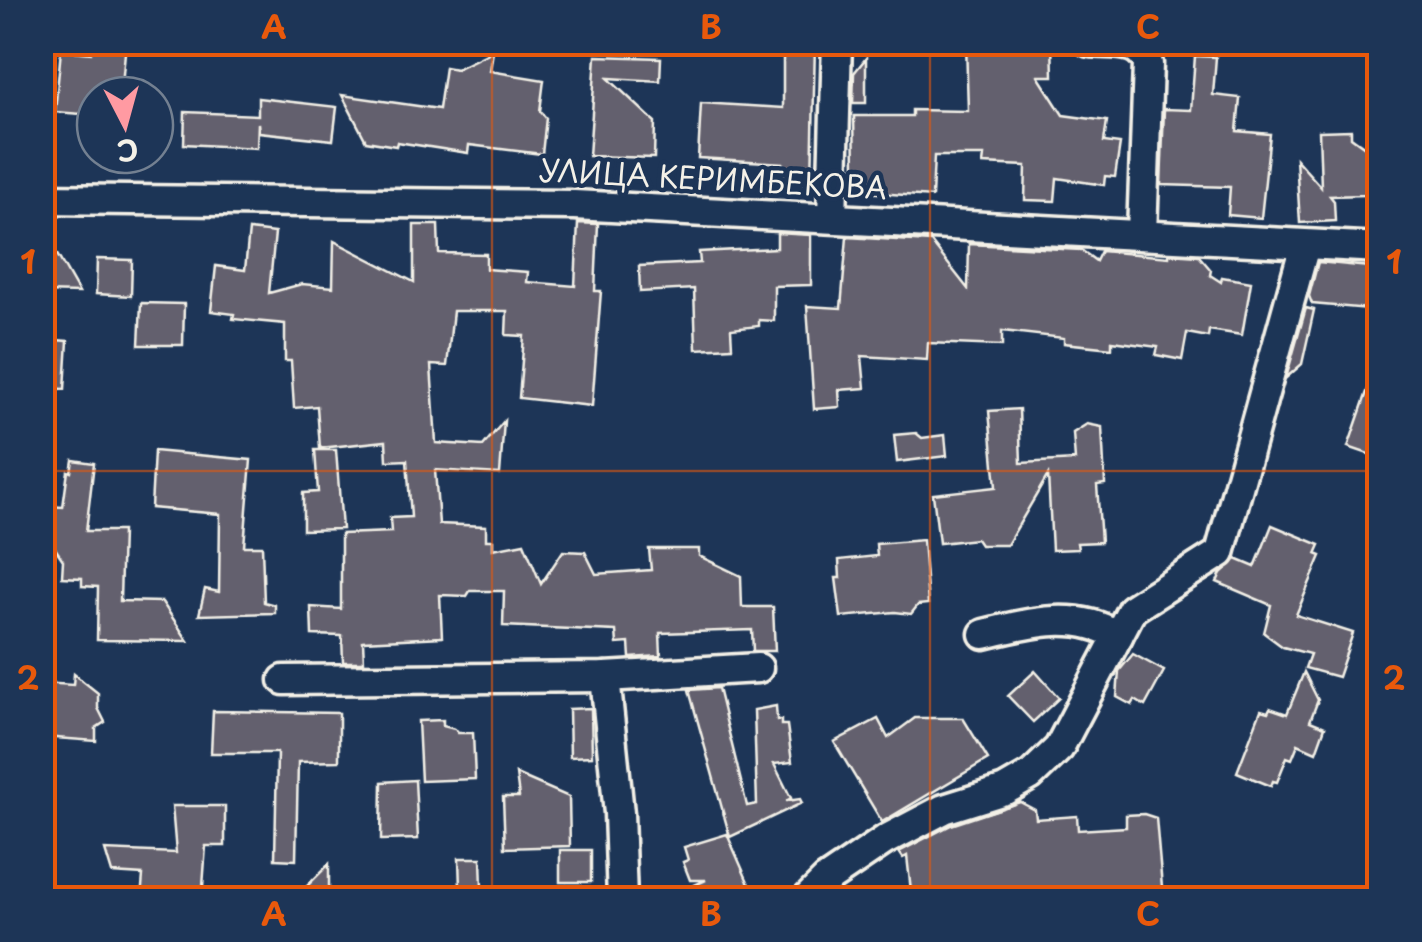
<svg xmlns="http://www.w3.org/2000/svg" width="1422" height="942" font-family="'Playpen Sans',sans-serif">
<style>
.building{fill:#63606e;stroke:#f4f1e8;stroke-width:2.5}
.lines{fill:none;stroke-linecap:round;stroke-linejoin:round}
.street-casing{stroke:#f4f1e8;stroke-width:35}
.street{stroke:#1d3557;stroke-width:28}
.grid{fill:none;stroke:#e8590c;stroke-width:2.5;stroke-opacity:0.55}
.labels{text-anchor:middle;stroke-width:9;stroke-linejoin:round;paint-order:stroke}
.street-label{font-size:30px;fill:#f4f1e8;stroke:#1d3557}
.neatline{fill:none;stroke:#e8590c;stroke-width:4}
.grid-label{font-size:32px;text-anchor:middle;font-weight:bold;fill:#e8590c}
</style>
<rect width="100%" height="100%" fill="#1d3557"/>
<filter id="ink" filterUnits="userSpaceOnUse"><feTurbulence type="fractalNoise" baseFrequency=".01" numOctaves="2"/><feDisplacementMap in="SourceGraphic" scale="20" xChannelSelector="R" yChannelSelector="G"/><feConvolveMatrix kernelMatrix="1 2 1 2 8 2 1 2 1" color-interpolation-filters="sRGB"/></filter>
<g filter="url(#ink)">
<g class="building">
<polygon points="92,42 126,42 121,95 95,95 95,115 55,112 61,50 91,53"/>
<polygon points="783,42 815,42 812,183 783,183 783,163 698,158 701,103 783,108"/>
<polygon points="966,42 1052,42 1053,76 1038,76 1063,115 1107,121 1104,142 1120,144 1115,177 1105,176 1104,185 1057,178 1055,201 1025,200 1026,166 983,164 984,156 934,156 932,197 850,191 852,167 855,168 854,116 912,116 912,110 968,111"/>
<polygon points="493,51 490,71 544,80 540,111 546,118 542,154 469,145 468,153 397,142 396,146 366,141 342,95 439,109 445,67 456,69"/>
<polygon points="596,56 661,58 660,81 608,78 655,122 654,158 589,156"/>
<polygon points="1195,56 1216,57 1213,95 1240,98 1237,131 1270,134 1261,218 1228,215 1230,187 1161,185 1164,109 1191,110"/>
<polygon points="866,58 866,103 853,103 854,73"/>
<polygon points="258,98 337,107 333,140 259,132 258,123 257,148 184,144 185,112 258,115"/>
<polygon points="1351,130 1351,137 1380,158 1380,190 1367,190 1365,195 1330,196 1334,201 1335,221 1300,223 1296,159 1321,187 1319,131"/>
<polygon points="578,223 598,224 595,291 601,291 592,406 519,398 524,336 506,335 507,311 453,311 447,366 431,365 436,443 483,446 504,421 500,474 435,470 439,524 486,526 486,540 493,540 493,549 524,543 541,584 563,551 585,552 596,574 651,570 649,549 699,549 699,556 741,576 742,607 773,607 775,651 753,651 752,630 660,633 661,656 630,658 629,643 617,644 616,631 503,626 504,591 470,591 467,596 440,595 442,637 363,641 364,662 343,662 342,636 312,635 311,607 341,609 341,534 391,532 390,518 411,517 407,460 387,461 386,441 320,448 317,406 294,408 291,361 285,361 285,324 233,319 234,314 211,311 216,266 245,270 249,230 275,233 269,293 302,284 333,287 334,241 414,282 414,225 438,225 439,253 486,254 486,269 528,272 527,282 575,286"/>
<polygon points="42,228 79,293 42,292"/>
<polygon points="777,233 811,235 811,285 774,286 774,321 759,320 759,326 731,329 732,347 696,349 694,289 640,292 639,266 700,263 699,252 777,248"/>
<polygon points="847,237 931,242 968,289 969,244 1081,250 1096,261 1101,251 1169,257 1169,254 1199,256 1211,270 1210,275 1221,282 1222,277 1251,282 1242,335 1209,330 1208,337 1187,333 1182,360 1156,355 1158,347 1112,341 1112,348 1064,343 1064,338 1002,331 1002,346 928,343 927,360 862,356 865,388 839,390 840,407 814,409 807,306 841,308"/>
<polygon points="97,259 132,260 131,296 96,294"/>
<polygon points="1318,262 1380,268 1380,310 1312,304 1309,296"/>
<polygon points="141,303 184,304 183,345 139,345"/>
<polygon points="1306,308 1314,310 1302,364 1286,378"/>
<polygon points="42,339 68,341 65,389 42,388"/>
<polygon points="1376,366 1380,367 1380,458 1348,447"/>
<polygon points="1019,409 1021,463 1075,460 1073,433 1087,424 1102,427 1105,484 1097,485 1101,542 1077,543 1078,549 1052,550 1048,475 1007,545 980,545 976,539 939,543 933,494 996,487 989,411"/>
<polygon points="916,433 922,438 945,435 947,456 897,462 894,435"/>
<polygon points="315,450 336,450 342,529 303,530 303,493 318,492"/>
<polygon points="154,451 251,460 244,546 262,546 264,602 275,605 275,613 199,615 205,589 219,592 220,514 151,508"/>
<polygon points="73,460 94,463 86,531 122,531 120,601 162,602 188,641 97,640 98,587 82,586 82,578 62,577 63,560 55,548 49,518 49,506 63,507 68,471 71,472"/>
<polygon points="1272,525 1320,545 1316,554 1321,556 1296,615 1353,633 1338,677 1305,668 1310,654 1283,647 1264,633 1271,605 1217,582 1221,573 1236,559 1255,567"/>
<polygon points="923,540 928,604 918,605 911,614 895,612 841,617 836,578 840,578 839,560 877,556 876,544"/>
<polygon points="1133,654 1164,671 1145,706 1135,700 1132,705 1117,697 1119,671"/>
<polygon points="1035,671 1059,698 1033,722 1008,696"/>
<polygon points="1304,672 1318,700 1310,721 1325,727 1316,752 1298,744 1292,759 1287,757 1277,782 1273,781 1271,786 1237,772 1261,710 1268,712 1270,708 1287,714"/>
<polygon points="74,674 98,693 98,708 105,722 96,728 96,741 42,737 42,683 73,685"/>
<polygon points="718,688 747,806 757,804 754,710 776,706 777,720 781,720 781,725 787,725 792,762 774,764 791,798 786,801 800,799 802,803 730,837 689,690"/>
<polygon points="591,708 592,756 570,757 569,709"/>
<polygon points="213,711 339,713 339,761 298,762 296,860 275,859 277,753 211,753"/>
<polygon points="915,718 963,718 988,759 882,822 834,742 878,719 888,738"/>
<polygon points="443,720 443,726 455,729 458,733 473,733 475,779 421,781 418,721"/>
<polygon points="516,774 569,797 570,846 505,848 503,797 519,797"/>
<polygon points="415,780 418,839 381,840 382,782"/>
<polygon points="1020,802 1035,810 1036,819 1077,816 1078,830 1126,827 1126,815 1144,814 1156,818 1162,887 1141,889 1143,900 912,900 907,856 903,858 899,852 951,825"/>
<polygon points="172,806 225,806 225,846 206,846 202,900 141,900 143,875 112,873 105,850 176,853"/>
<polygon points="727,834 749,884 711,900 684,900 681,891 706,880 690,880 683,862 688,860 684,847"/>
<rect x="560" y="850" width="31" height="32"/>
<polygon points="459,858 481,858 482,888 460,889"/>
<polygon points="329,864 329,900 293,900"/>
</g>
<g class="lines">
<g class="street-casing">
<g id="street">
<path d="M1089,42C1111,45 1140,38 1148,64L1142,234"/>
<polyline points="42,199 574,205 1380,248"/>
<polyline points="832,218 837,42"/>
<path d="M984,634C1029,623 1076,610 1118,636"/>
<polyline points="605,677 619,813 622,900"/>
<polyline points="284,680 605,677 758,668"/>
<polyline points="806,900 826,880 885,840 944,809 1005,790 1031,775 1059,748 1132,609 1220,553 1305,245"/>
</g>
</g>
<use href="#street" class="street"/>
</g>
</g>
<path class="grid" d="M492,42V900M930,42V900M42,471H1380"/>
<g class="labels">
<g class="street-label">
<text transform="translate(713 180) rotate(3)" y="10">УЛИЦА КЕРИМБЕКОВА</text>
</g>
</g>
<rect width="1422" height="942" fill="none" stroke="#1d3557" stroke-width="110"/>
<g transform="translate(125 125) rotate(174)"><circle r="48" fill="#1d3557" stroke="#738091" stroke-width="2.5"/>
<path d="M0-8L18 38L0 25L-18 38Z" fill="#ff9aa2"/>
<text y="-15" font-size="28" font-weight="bold" text-anchor="middle" fill="#f4f1e8">С</text>
</g>
<rect x="55" y="55" width="1312" height="832" class="neatline"/>
<g class="grid-label">
<text x="274" y="39">A</text>
<text x="711" y="39">B</text>
<text x="1148" y="39">C</text>
<text x="28" y="274">1</text>
<text x="1394" y="274">1</text>
<text x="28" y="690">2</text>
<text x="1394" y="690">2</text>
<text x="274" y="926">A</text>
<text x="711" y="926">B</text>
<text x="1148" y="926">C</text>
</g>
</svg>
